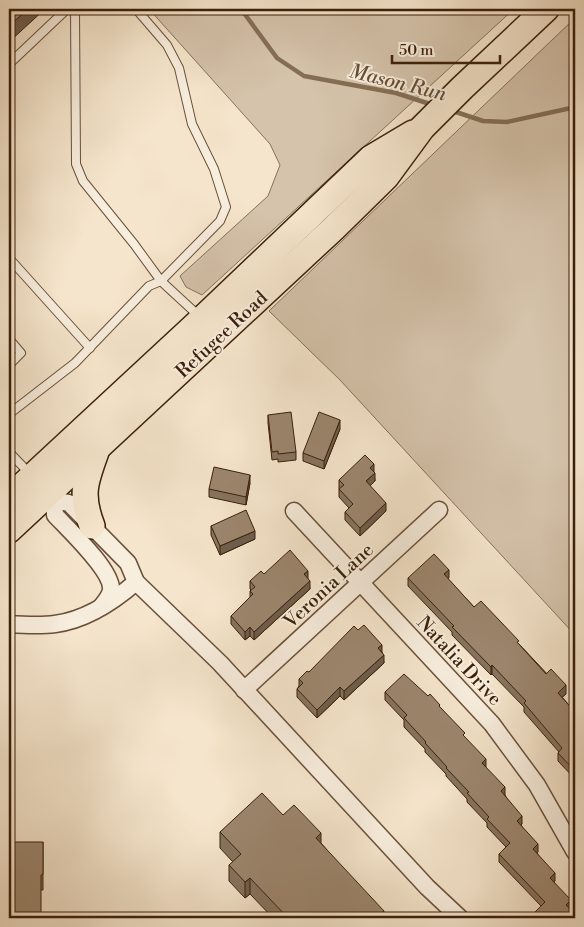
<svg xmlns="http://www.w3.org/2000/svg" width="584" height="927" font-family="'Libre Bodoni',serif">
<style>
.green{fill:#d5c3ab;stroke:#88715a}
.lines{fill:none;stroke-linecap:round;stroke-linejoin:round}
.stream{stroke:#856e56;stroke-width:4.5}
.service-casing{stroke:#6a503a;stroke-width:10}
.minor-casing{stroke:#6a503a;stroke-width:19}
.primary-casing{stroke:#3b1f09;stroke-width:28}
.service{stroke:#f8eede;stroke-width:8}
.minor{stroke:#f8eede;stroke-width:16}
.primary{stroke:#f5e5cc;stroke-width:25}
.wall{fill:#86735f;stroke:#3b1f09}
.shaded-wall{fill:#6d5e4d;stroke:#3b1f09}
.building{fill:#9c866e;stroke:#3b1f09}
.labels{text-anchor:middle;stroke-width:4;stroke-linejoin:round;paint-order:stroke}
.street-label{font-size:19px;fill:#3b1f09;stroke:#f8eede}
.water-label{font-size:20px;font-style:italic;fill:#664d36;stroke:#f8eede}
</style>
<rect width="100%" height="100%" fill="#f5e5cc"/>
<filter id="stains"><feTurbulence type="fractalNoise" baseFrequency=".004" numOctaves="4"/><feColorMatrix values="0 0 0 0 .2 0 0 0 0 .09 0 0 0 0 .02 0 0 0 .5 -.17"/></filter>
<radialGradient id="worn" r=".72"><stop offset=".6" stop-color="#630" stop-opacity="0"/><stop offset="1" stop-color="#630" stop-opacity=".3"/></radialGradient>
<g class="green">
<polygon points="149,9 514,9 202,295 186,287 180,276 268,196 280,165 270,144"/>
<polygon points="575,18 575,635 340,380 269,311"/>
</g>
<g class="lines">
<g class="stream">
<polyline points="241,9 277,58 304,76 396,93 433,105"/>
<polyline points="450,110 483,121 507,122 571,108 575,106"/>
</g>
<g class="service-casing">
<g id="service">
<polyline points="75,9 76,164 83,181 134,244 161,281 220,221 226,207 214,169 192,124 179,68 167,45 136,9"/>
<polyline points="9,64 67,9"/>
<polyline points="9,258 90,348"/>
<polyline points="9,339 21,353 9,365"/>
<polyline points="9,414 75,363 149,286 161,281 200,317"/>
<polyline points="9,452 30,474"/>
</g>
</g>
<g class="minor-casing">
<g id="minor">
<polyline points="43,488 54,500 69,503 128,563 136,582 220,663 427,887 460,918"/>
<path d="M54,500L55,515C69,530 113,571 111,590C110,596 105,602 101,607"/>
<polyline points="294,511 492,724 537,785 575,852"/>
<path d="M9,624C24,625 40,626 55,624C86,620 113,602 136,582"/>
<polyline points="244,690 439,510"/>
</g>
</g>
<g class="primary-casing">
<g id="primary">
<polyline points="9,498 202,319 371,158 413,133"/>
<path d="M92,526C80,495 85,482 96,452"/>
<polyline points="9,530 334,228 386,177 422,128 462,88 546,9"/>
</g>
</g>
<use href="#service" class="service"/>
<use href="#minor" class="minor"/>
<use href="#primary" class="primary"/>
</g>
<g class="wall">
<polygon points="268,415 296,452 296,460 278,462 278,459 272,460 268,423"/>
<polygon points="340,429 324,469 303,461 303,453"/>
<polygon points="374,472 375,481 370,486 386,511 360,536 345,520 345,512 349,508 339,497 339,480"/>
<polygon points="250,483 246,505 209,497 209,489"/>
<polygon points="211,526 255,539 220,555 211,535"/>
<polygon points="264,574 308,579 310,589 254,640 250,636 245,640 231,624 231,616 250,597 250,591 251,590 250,589 250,581"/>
<polygon points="408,578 449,578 448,579 474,607 519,644 566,694 562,697 575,712 575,779 558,761 558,753 559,752 524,712 524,707 492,674 491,675 452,635 452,632 408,586"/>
<polygon points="358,630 382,652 384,663 344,700 340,696 317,718 297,697 297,689 299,686 299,679 309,672"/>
<polygon points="385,692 440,707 465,738 505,795 522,824 521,825 538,852 537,853 555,881 554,882 571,909 575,918 535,918 535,912 541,906 499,862 499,854 506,847 487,827 487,823 467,802 467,799 446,776 446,774 425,752 425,749 404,727 404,720 385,700"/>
<polygon points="283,815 321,843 384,918 273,918 250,894 245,898 229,881 229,865 233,862 220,848 220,832"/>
<polygon points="43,842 43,890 41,890 9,918"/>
</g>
<g class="shaded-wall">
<polygon points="28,9 45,9 9,42 9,26"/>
<polygon points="340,420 340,429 324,469 324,461"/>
<polygon points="374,464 374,472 370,468"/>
<polygon points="375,473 375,481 366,490 366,481"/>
<polygon points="250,475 250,483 246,505 246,497"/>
<polygon points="386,503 386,511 360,536 360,528"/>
<polygon points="255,531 255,539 220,555 220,546"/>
<polygon points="449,570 449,578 444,583 444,574"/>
<polygon points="308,571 308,579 304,574"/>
<polygon points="310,581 310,589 254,640 254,632"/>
<polygon points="250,627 250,636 245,640 245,632"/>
<polygon points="382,645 382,653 378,648"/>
<polygon points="384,655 384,663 344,700 344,691"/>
<polygon points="492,665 492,674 491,675 491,667"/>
<polygon points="566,685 566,694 558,701 558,693"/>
<polygon points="340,687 340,696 317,718 317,710"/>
<polygon points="486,759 486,767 482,763"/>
<polygon points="505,787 505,795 501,799 501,791"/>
<polygon points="522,816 522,824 517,829 517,821"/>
<polygon points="321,833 321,849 316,838"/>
<polygon points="538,844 538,852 533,857 533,849"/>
<polygon points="555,873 555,881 550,886 550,878"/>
<polygon points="250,878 250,894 245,898 245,882"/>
<polygon points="571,900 571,909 566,913 566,905"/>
<polygon points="384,911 384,918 376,918"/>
</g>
<g class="building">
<polygon points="9,9 28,9 9,26"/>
<polygon points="291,412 296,452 278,454 278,451 272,452 268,415"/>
<polygon points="319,412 340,420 324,461 303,453"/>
<polygon points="365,455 374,464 370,468 375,473 366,481 386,503 360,528 345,512 353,504 339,489 344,485 339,480"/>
<polygon points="214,467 250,475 246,497 209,489"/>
<polygon points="246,510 255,531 220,546 211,526"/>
<polygon points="290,550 308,571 304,574 310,581 254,632 250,627 245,632 231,616 253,594 250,591 255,587 250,581 261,571 264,574"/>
<polygon points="434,554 449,570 444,574 474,607 481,601 519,641 517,642 546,674 551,669 566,685 558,693 575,712 575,771 558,753 562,748 524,703 526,701 492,665 491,667 452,627 454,626 408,578"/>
<polygon points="364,625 382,645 378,648 384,655 344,691 340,687 317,710 297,689 303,683 299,679 307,671 309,672 354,626 358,630"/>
<polygon points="404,674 428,696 430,694 440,705 439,706 465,733 463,735 486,759 482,763 505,787 501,791 522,816 517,821 538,844 533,849 555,873 550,878 571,900 566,905 575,914 575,918 541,918 535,912 545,902 499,854 510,843 487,819 489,817 467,793 469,792 446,768 447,767 425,743 426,742 404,718 407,715 385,692"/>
<polygon points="262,793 283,815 294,805 321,833 316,838 384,911 376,918 288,918 250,878 245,882 229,865 241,854 220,832"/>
<polygon points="9,842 43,842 43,874 41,875 41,918 9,918"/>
</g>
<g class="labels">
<g class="street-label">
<text transform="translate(221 334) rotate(-43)" y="7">Refugee Road</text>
<text transform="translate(328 585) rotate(-43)" y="7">Veronia Lane</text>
<text transform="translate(460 660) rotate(47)" y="7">Natalia Drive</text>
</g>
<g class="water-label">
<text transform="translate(398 82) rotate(14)" y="7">Mason Run</text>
</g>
</g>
<rect width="584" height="927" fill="none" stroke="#f5e5cc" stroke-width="30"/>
<rect x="10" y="10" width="564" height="907" fill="none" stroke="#3b1f09" stroke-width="2.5"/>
<rect x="15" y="15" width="554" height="897" fill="none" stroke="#3b1f09"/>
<path d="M392 55v8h108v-8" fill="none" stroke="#3b1f09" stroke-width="2.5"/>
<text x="399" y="55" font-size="15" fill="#3b1f09" stroke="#f8eede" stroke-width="4" paint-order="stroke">50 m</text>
<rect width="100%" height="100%" filter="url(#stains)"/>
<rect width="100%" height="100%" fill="url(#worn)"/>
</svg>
